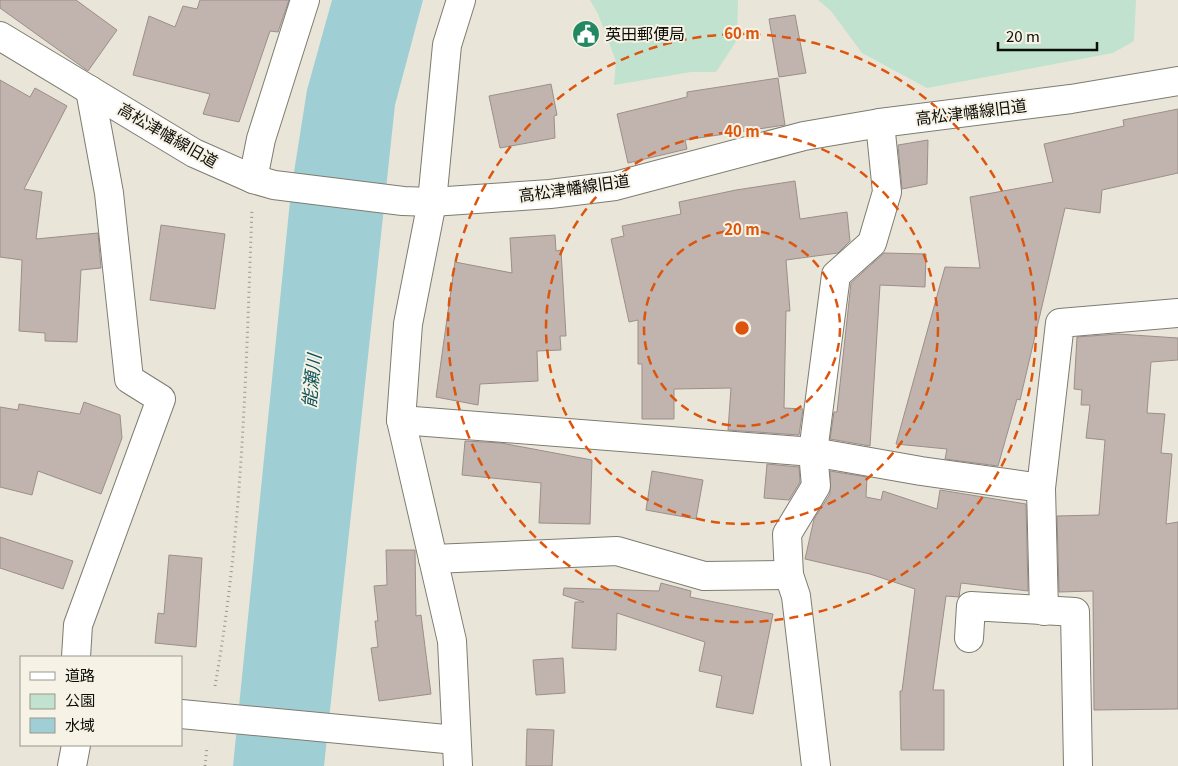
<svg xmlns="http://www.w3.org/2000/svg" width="1178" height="766" font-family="Georgia,'Noto Sans JP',serif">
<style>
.green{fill:#c0e2ce}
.water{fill:#9fcfd4}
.building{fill:#c1b3ae;stroke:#9c8f8a}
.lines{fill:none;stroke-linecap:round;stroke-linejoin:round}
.minor-casing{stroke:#7e7c70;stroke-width:30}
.tertiary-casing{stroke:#7e7c70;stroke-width:30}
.path{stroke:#97958b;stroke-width:3;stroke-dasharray:1 4;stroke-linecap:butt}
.minor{stroke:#fff;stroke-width:28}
.tertiary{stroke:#fff;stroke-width:28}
.ring{fill:none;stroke:#dd550c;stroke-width:2.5;stroke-dasharray:9 6}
.labels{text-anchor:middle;stroke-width:4;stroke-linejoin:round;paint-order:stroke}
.poi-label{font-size:16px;fill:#0e0e09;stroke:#f6f3e6;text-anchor:start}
.street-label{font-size:16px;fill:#0e0e09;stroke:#f6f3e6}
.water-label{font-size:18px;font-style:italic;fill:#11545b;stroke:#f6f3e6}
.centre{fill:#dd550c;stroke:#f6f3e6;stroke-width:2.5}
.ring-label{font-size:15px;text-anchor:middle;font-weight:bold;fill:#dd550c;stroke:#f6f3e6;stroke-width:4;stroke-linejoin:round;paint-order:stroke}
</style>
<rect width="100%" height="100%" fill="#e9e6d9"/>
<g class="green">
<polygon points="590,0 738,0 737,40 716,72 691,72 614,85 616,61 598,14"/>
<polygon points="818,0 1136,0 1134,41 1113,53 927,88 862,53 831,11"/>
</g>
<polygon class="water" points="332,0 423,0 395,105 324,766 233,766 291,191 307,90"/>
<g class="building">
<polygon points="0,0 76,0 117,30 88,71 0,8"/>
<polygon points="200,0 289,0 278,32 270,31 239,122 203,114 210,94 133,75 149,16 175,27 183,6 197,9"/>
<polygon points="795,15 806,73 779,77 769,19"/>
<polygon points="778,78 785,125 685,140 687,149 628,163 617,114 687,97 687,92"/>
<polygon points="0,80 30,97 35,88 67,106 24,189 42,192 36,239 98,233 101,268 81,270 77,342 45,341 45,333 19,331 22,260 0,257"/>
<polygon points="551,84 557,115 554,116 555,138 500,148 489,96"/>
<polygon points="1178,109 1178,173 1102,190 1100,213 1065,208 1020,400 1017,399 998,466 945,459 947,449 896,444 945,267 980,268 970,197 1053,182 1044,144 1124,126 1123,120"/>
<polygon points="928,140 927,184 902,189 898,145"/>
<polygon points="795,181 800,219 847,212 850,241 838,253 786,260 790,311 786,311 784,408 803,409 799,435 728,430 731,388 674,389 674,419 642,419 642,364 638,364 638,320 629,322 611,239 624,236 622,226 681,214 679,202 736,190"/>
<polygon points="161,225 225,234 215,309 150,300"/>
<polygon points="555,235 556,251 561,250 566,336 560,336 561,350 537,351 538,381 480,384 478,405 436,397 455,262 512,273 510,238"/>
<polygon points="884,253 926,254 925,287 880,285 870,446 830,439 834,412 837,412 851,283"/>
<polygon points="1118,334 1178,338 1178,360 1151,362 1147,413 1165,414 1161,453 1172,454 1166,524 1178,522 1178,709 1094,710 1093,591 1059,592 1057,516 1099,515 1105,440 1086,438 1090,405 1081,405 1082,390 1074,389 1077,337"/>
<polygon points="84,402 120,415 122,438 101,494 38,471 32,495 0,487 0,407 18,410 19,404 80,414"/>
<polygon points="465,441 501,443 592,460 590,524 539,523 541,483 462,475"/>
<polygon points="767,464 799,467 800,482 789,500 764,498"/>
<polygon points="652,471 703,480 696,519 646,510"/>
<polygon points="830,471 867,477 866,497 881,500 883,491 937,509 940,490 1026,504 1028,591 961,583 959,597 946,596 933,690 944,690 944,750 901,750 900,691 902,691 915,589 870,574 805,559 814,519 830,494"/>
<polygon points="0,537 73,561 63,589 0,568"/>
<polygon points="386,550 415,550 416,616 421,615 431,694 379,701 371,648 378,647 375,621 378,621 374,586 387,585"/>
<polygon points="169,555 202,558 196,647 155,643 158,613 164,614"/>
<polygon points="661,583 691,591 690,597 773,614 753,714 716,707 722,676 699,671 705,642 617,613 616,650 572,648 575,602 584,602 563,595 564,588 659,591"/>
<polygon points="563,658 565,693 536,695 533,660"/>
<polygon points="527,729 554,730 552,766 526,766"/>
</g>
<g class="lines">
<g class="minor-casing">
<g id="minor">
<polyline points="253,179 261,139 305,0"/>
<polyline points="401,420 813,452 921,471 1041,488"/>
<polyline points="433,559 617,551 704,576 789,575"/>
<polyline points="1044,611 1041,488 1060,323 1178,313"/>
<polyline points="969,638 971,606 1075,612 1078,766"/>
<polyline points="76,657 78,625 161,399 129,379 109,193 90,90"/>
<polyline points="181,714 456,740"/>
<polyline points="72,766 76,745"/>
<polyline points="816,766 796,596 789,575 787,534 816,486 813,452 836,275 872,243 887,192 880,123"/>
</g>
</g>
<g class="tertiary-casing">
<g id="tertiary">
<polyline points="0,36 194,153 253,179 274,185 403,201 432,202 550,194 615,186 804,136 880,123 1071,99 1178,81"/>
<polyline points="458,766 452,641 401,420 408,324 432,202 447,45 461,0"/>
</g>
</g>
<g class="path">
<path d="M215,686C243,529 246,368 252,209"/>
<polyline points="205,766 207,747"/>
</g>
<use href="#minor" class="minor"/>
<use href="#tertiary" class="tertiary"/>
</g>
<g class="ring">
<circle cx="742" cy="328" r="98"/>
<circle cx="742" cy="328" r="196"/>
<circle cx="742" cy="328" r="294"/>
</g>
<defs>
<g id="civic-disc" transform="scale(1.4375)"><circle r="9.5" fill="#238862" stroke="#f6f3e6"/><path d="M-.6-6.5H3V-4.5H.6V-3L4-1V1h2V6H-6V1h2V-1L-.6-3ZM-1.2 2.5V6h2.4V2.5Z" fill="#fff"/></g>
</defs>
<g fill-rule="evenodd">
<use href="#civic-disc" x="586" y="34"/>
</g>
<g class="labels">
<g class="poi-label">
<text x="605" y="40">英田郵便局</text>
</g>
<g class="street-label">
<text transform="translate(971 112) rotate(-7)" y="6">高松津幡線旧道</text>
<text transform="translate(168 135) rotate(30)" y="6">高松津幡線旧道</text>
<text transform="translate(574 188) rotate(-8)" y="6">高松津幡線旧道</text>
</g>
<g class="water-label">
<text transform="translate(312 381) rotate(-84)" y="6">能瀬川</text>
</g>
</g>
<circle cx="742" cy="328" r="8" class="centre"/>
<g class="ring-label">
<text x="742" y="39">60 m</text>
<text x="742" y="137">40 m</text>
<text x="742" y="235">20 m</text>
</g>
<rect x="20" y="656" width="162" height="90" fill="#f6f3e6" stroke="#99978e"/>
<rect x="30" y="672" width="25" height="8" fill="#ffffff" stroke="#99978e"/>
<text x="65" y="681" font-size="15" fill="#0e0e09">道路</text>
<rect x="30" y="694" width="25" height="15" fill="#c0e2ce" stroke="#99978e"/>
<text x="65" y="706" font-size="15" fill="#0e0e09">公園</text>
<rect x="30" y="718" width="25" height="15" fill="#9fcfd4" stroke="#99978e"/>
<text x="65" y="731" font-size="15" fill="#0e0e09">水域</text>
<path d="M998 42v8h99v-8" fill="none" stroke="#0e0e09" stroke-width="2.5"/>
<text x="1006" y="42" font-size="15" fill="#0e0e09" stroke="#f6f3e6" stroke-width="4" paint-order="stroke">20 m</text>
</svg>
